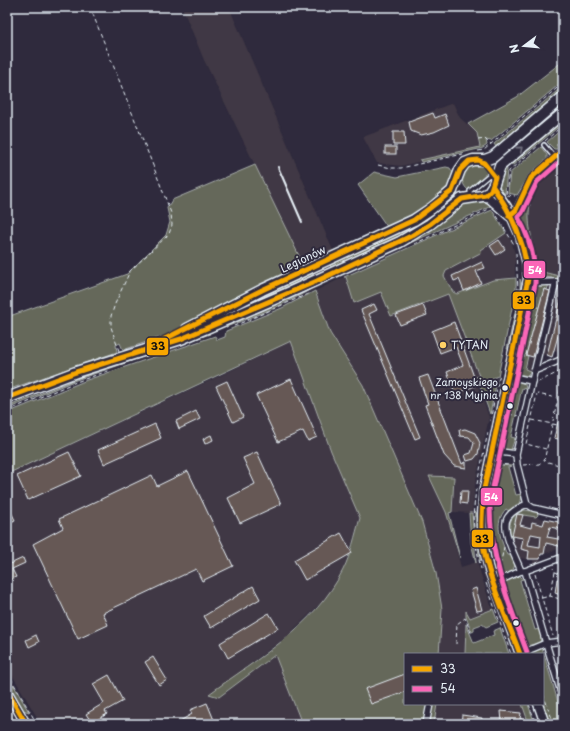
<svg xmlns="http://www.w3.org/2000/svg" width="570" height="731" font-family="'Playpen Sans',sans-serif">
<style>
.built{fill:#403844;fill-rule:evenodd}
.green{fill:#65685a;stroke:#a6aca9}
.building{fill:#665854;stroke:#e8f1f8;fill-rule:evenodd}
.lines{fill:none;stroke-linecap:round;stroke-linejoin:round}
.lane-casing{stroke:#e8f1f8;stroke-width:6}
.street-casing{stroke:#e8f1f8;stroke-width:8}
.secondary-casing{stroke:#e8f1f8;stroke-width:11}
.highway-casing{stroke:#e8f1f8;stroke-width:13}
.path{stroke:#e8f1f8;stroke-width:1;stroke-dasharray:4 3;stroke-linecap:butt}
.lane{stroke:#2f2a3d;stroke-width:3}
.street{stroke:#2f2a3d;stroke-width:5.5}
.secondary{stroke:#2f2a3d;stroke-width:8}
.highway{stroke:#2f2a3d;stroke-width:10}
.rail{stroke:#e8f1f8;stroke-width:2}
.bus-1-casing{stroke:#2f2a3d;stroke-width:8}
.bus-2-casing{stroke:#2f2a3d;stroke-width:8}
.bus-1{stroke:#f7a600;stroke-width:5}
.bus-2{stroke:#fa66b7;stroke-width:5}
.oneway{stroke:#70707e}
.poi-dot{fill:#ffd166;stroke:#2f2a3d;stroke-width:1.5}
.bus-dot{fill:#e8f1f8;stroke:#2f2a3d;stroke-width:1.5}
.labels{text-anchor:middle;stroke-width:4;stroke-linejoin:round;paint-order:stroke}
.bus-label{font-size:10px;fill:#e8f1f8;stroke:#2f2a3d;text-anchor:end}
.street-label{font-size:11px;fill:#e8f1f8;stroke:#2f2a3d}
.poi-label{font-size:11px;fill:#e8f1f8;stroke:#2f2a3d;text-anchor:start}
.line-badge{stroke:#2f2a3d;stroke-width:1.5}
.badge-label{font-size:11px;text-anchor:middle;font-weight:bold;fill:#fff}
.pale-badge-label{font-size:11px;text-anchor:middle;font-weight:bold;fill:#111}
</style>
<rect width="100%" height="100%" fill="#2f2a3d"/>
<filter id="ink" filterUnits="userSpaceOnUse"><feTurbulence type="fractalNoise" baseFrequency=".025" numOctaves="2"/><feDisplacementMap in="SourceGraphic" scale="8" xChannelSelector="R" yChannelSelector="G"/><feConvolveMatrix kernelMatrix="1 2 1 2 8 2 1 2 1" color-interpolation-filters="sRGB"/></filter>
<g filter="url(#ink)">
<g class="built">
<polygon points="182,7 229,7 334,253 304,266 204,60"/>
<polygon points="453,103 460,118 477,133 481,147 401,166 377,163 363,137"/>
<polygon points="563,165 563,277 539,271 529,232 528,215 533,194 543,180"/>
<polygon points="506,233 511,240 515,254 515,277 493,280 457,294 454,292 444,276 445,271 482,252 481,250"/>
<path d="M344,277H346L351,290L381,292L391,316L448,294L479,376L475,378L489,417L475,485L472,513L452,512L453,477L429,476L446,512L461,567L477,562L492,609L470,618L466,612L465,654H439L442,609L436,573L422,522L363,385L330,333L315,291ZM476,588L482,609L477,611L471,590Z"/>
<polygon points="548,286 563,290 563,352 554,350 552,357 542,354 540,364 532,362 530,371 525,369 528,356 526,355 544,289 547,290"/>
<polygon points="291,341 331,451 360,518 344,569 328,596 286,637 210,694 220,697 275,654 302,724 41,724 7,666 7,474 226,373"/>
<polygon points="517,513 563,523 563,547 544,554 541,554 541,562 533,565 533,560 520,558 512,539"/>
<polygon points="437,704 522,704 529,724 434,724"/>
</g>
<g class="green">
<polygon points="563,61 563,81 491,141 486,140 487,145 483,148 421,162 420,160 480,147 477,133 468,124 517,97"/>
<polygon points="563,86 563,92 497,148 494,144"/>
<polygon points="563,102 563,108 505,157 502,154"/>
<polygon points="563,118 563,123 512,166 510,163"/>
<polygon points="563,128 563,140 556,145 559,149 554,149 547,142"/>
<polygon points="541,147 547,155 547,159 531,173 517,195 508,193 510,173"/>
<polygon points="255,165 304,266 164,336 123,350 120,343 116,345 117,352 7,390 7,317 127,274 166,235 170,222 167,208 172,200"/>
<path d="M474,165L483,166L488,172L468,190C458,181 462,169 474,165Z"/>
<path d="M549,166L552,172C515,202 532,232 539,271L563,277V279L534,276V280C529,275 531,263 529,256C520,215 513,196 549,166Z"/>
<polygon points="446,167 450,168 453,173 451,186 427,207 388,228 358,185 374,172 397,177"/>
<path d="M505,167L507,169L505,193L502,195C497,185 499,176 505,167Z"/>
<polygon points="457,192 459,195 436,214 403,236 332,269 329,263"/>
<polygon points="463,202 484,202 492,205 487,208 342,274"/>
<polygon points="492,210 506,233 481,250 482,252 446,271 444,276 453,292 457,294 493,280 516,278 516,289 498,376 480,383 476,377 479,376 448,294 391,316 381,292 354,303 346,277 344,277"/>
<polygon points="311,271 313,276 217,317"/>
<polygon points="520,279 521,283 518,314 510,349 507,349 520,290"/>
<polygon points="549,284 547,290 544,289 526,355 528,356 525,369 530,371 528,376 518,374 536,285"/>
<path d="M317,285C289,304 257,315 226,327Z"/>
<polygon points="533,286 520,350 517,350 530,289"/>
<path d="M315,291L330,333L363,385L422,522L436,573L442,609L439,654H405V704H437L434,724H302L275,655L219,697L209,694C257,659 316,625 343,570C351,554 355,535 360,518L331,451L291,341L7,474V413L87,380L215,336L217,340L225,337L226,331L282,308Z"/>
<polygon points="206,333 210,334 76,380 7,409 7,407 76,379"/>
<polygon points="493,380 497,380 490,414 480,386"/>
<polygon points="516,381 525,384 526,389 522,388 511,437 515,438 511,450 502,449"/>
<path d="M493,465L495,466C486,507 486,536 498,576C493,573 493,568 491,563C482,530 486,498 493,465Z"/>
<path d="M498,465L512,466L508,467L516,495L521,494C523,505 517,505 509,511L506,509C493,523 501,539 507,555H512L515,565L512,572L501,577C488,534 489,508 498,465Z"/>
<polygon points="429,476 454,477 452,512 449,513 460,558 446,512"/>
<path d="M525,510L537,512L538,515L536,517L517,514L512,539C507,524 510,515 525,510Z"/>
<path d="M475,512L478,514C478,523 483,557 480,561L476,536Z"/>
<polygon points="469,513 472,513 476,563 471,543"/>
<polygon points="519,575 523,579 520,580 535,630 539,629 541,638 540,643 526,646 504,583"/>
<polygon points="493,609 498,622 486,627 482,624 474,627 474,631 472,632 466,617 466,611 470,618"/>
<polygon points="466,624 474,643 494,635 493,631 500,628 509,654 465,654"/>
<polygon points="542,648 563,719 563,724 550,724 542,704 543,654 528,654"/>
<polygon points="13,684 29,712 23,710 12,691"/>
<polygon points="522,704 528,704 535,724 529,724"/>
</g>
<g class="building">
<polygon points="433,113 435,118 445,114 449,125 434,132 421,135 411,131 409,122"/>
<polygon points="393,132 404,132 405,145 393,145"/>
<rect x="385" y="147" width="11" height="7"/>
<polygon points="499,240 505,249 496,255 490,246"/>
<polygon points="482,262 485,268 476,271 481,283 464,291 459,279 454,281 452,276"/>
<polygon points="544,289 550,291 533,357 526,355"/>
<polygon points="561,298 563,298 563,337 558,336 552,357 547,355"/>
<polygon points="374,304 377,310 369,314 420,437 415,439 361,310"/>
<polygon points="423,305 427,315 400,325 396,315"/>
<polygon points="454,322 477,385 455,394 447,372 463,365 456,347 440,353 432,331"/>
<polygon points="428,375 462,464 466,462 466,468 454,466 444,455 425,405 428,404 419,378"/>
<polygon points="291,379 317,437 308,441 303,431 278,442 256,395"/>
<polygon points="227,381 243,417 233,422 216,386"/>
<polygon points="196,411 200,419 179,429 176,421"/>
<polygon points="558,422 563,423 563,440 554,438"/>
<polygon points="155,424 161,438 104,464 98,450"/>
<polygon points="465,429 475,433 480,443 478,454 474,459 467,461 465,455 471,453 474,443 469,437 460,436 459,430"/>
<polygon points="211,435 213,440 205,444 203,439"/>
<polygon points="69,452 81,476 28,500 17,476"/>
<polygon points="257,452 281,504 240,523 228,498 255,484 243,458"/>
<polygon points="188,471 233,566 202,581 196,569 103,613 108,625 78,639 33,544 63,528 59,519 152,475 157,486"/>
<polygon points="461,491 468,491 467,504 460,503"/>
<polygon points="7,504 15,520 7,524"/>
<path d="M517,514L523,515L520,525L531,528L532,522L543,525L545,519L563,523V547L546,543L544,554H541L540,559H528L529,551L521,549L523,538L512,536ZM550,527L560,529L558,539L547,537ZM531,534L541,536L540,547L528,545Z"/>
<polygon points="341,533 352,553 305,580 294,560"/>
<polygon points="7,558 10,564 23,558 25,563 12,569 16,577 9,580 7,576"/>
<polygon points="557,579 563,580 563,596 555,593"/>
<polygon points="253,586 260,599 211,628 204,616"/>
<polygon points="476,588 482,610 477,611 471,590"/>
<polygon points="269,613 278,628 228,658 220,643"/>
<polygon points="36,635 39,642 29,647 26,640"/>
<polygon points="153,657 167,680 159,685 145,662"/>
<polygon points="405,674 405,692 371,704 365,689"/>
<polygon points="109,675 123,701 105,711 107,714 92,723 86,714 104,703 93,684"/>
<polygon points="207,703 214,720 205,724 196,724 194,720 187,724 175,724 192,714 190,710"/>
<polygon points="501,711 521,713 520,719 522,719 522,724 502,722"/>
<polygon points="462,715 482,718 481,724 461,724"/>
</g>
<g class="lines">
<g class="lane-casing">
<g id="lane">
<polyline points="544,145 554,157"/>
<polyline points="470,195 470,191 489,175 494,177"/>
</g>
</g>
<g class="street-casing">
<g id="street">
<polyline points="509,216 516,210 531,178 563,150"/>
<polyline points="528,283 556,282"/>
<polyline points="534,371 563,359"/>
<polyline points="508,376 532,381"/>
<polyline points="492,451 516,454"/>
<polyline points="527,504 517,465 516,454 532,381 556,282 563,284"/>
<polyline points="563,557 525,571 546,643 563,641"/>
<path d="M525,571H521C516,558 500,529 508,517C512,511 520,507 527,504L533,508L563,515"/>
<polyline points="494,583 521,571"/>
<polyline points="520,654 546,643 563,699"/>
<polyline points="426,724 430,704"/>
</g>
</g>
<g class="secondary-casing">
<g id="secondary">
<polyline points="493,187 507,207 520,236 527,264 528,279 484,489 482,515 483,543 489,570 520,654"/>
<polyline points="482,196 489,198 509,216"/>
<polyline points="7,691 26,724"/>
<polyline points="538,704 545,724"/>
</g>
</g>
<g class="highway-casing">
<g id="highway">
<polyline points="187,329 262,290 414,220 432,208 452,191 460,170 465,163 473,160 485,160 493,157 563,97"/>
<polyline points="7,398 76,372 181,339 286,294 400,242 430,224 462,199 482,196 488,193 494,184 500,166 563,113"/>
</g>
</g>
<g class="path">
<polyline points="90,7 154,168 171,213 172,225 169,234 130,271 115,304 111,316 111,327 119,351"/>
<polyline points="478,140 485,139 490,144"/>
<polyline points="545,141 563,125"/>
<polyline points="478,151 484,150 563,83"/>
<polyline points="378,165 391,168 401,168 463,154"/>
<polyline points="506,194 509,171 539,145"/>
<polyline points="507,195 515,196"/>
<polyline points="497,216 515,246"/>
<polyline points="414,244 489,209"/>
<polyline points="516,253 518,290"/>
<polyline points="234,326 310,293"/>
<polyline points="521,355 528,357"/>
<polyline points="517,371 534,290"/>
<polyline points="563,376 544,461 563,466"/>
<polyline points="538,382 563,370"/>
<polyline points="7,411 76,382 111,370"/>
<polyline points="509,414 518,416"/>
<polyline points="532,420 563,426"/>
<polyline points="490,421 500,373"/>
<polyline points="501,445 515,384"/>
<polyline points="546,449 526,444 537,394 557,398"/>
<polyline points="497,464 510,465"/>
<polyline points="523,465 539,464 543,461"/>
<polyline points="477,484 488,432"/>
<polyline points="475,541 473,516 476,489"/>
<polyline points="491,541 492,548"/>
<polyline points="476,546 481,569"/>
<polyline points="494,557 499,575"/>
<polyline points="499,571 504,547"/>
<polyline points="555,572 563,574"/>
<polyline points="535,574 553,636"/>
<polyline points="486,583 511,654"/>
<polyline points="550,596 555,572 553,568"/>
<polyline points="542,598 550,596 563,600"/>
<polyline points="456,644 457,624 465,618 472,635"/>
<polyline points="7,672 37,724"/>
<polyline points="543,694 554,724"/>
<polyline points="529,704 536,724"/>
<polyline points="7,710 15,724"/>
</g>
<use href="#lane" class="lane"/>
<use href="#street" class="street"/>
<use href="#secondary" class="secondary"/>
<use href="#highway" class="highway"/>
<polyline class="rail" points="278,167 302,222"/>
<g class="bus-1-casing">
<g id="bus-1">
<path d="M493,187C513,215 526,244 528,279L484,489C483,507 480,526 483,544C489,582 507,618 520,654"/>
<polyline points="509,216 516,210 531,178 563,150"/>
<polyline points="7,398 76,372 181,339 317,281 411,236 430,224 462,199 486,195 491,190 495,177 484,163 478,160 469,161 460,170 452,191 414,220 262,290 147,348"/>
<polyline points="7,691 26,724"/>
</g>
</g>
<g class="bus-2-casing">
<path id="bus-2" d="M527,652C508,602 489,555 490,502L535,284C536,260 530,238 518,217L522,213L537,182L563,159"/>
</g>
<use href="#bus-1" class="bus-1"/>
<use href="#bus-2" class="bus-2"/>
</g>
<defs><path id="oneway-chevron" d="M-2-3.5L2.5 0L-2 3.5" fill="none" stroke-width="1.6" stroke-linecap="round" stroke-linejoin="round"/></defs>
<use class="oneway" href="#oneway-chevron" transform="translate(520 149) rotate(-40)"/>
</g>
<circle class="poi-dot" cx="443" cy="345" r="4"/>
<g class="bus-dot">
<circle cx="505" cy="388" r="3.5"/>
<circle cx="510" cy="406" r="3.5"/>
<circle cx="516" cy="623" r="3.5"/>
</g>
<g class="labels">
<g class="bus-label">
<text x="498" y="386">Zamoyskiego<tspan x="498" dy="13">nr 138 Myjnia</tspan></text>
</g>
<g class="street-label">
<text transform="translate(303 259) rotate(-25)" y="4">Legionów</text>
</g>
<g class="poi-label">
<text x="451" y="349">TYTAN</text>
</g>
</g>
<g class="line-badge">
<rect x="523" y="260" width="23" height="19" rx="4" fill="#fa66b7"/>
<rect x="512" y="291" width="23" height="19" rx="4" fill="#f7a600"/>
<rect x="146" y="337" width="23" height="19" rx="4" fill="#f7a600"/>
<rect x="480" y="487" width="23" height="19" rx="4" fill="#fa66b7"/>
<rect x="471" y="529" width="23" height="19" rx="4" fill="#f7a600"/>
</g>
<g class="badge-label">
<text x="535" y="274">54</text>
<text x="491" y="501">54</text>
</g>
<g class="pale-badge-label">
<text x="524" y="304">33</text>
<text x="158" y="350">33</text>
<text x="482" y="543">33</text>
</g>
<rect width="570" height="731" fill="none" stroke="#2f2a3d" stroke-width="24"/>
<rect x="12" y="12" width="546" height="707" fill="none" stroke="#e8f1f8" stroke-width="1.5" filter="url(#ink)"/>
<rect x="404" y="653" width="140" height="52" fill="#2f2a3d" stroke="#797a88"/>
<rect x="412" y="666" width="20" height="6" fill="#f7a600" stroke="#797a88"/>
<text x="440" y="673" font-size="12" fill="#e8f1f8">33</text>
<rect x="412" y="686" width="20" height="6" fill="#fa66b7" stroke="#797a88"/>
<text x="440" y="693" font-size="12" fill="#e8f1f8">54</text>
<g transform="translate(524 46) rotate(254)" stroke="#2f2a3d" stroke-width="3" paint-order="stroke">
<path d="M0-3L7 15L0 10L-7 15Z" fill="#e8f1f8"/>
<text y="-6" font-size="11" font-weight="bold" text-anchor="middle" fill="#e8f1f8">N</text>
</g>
</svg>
